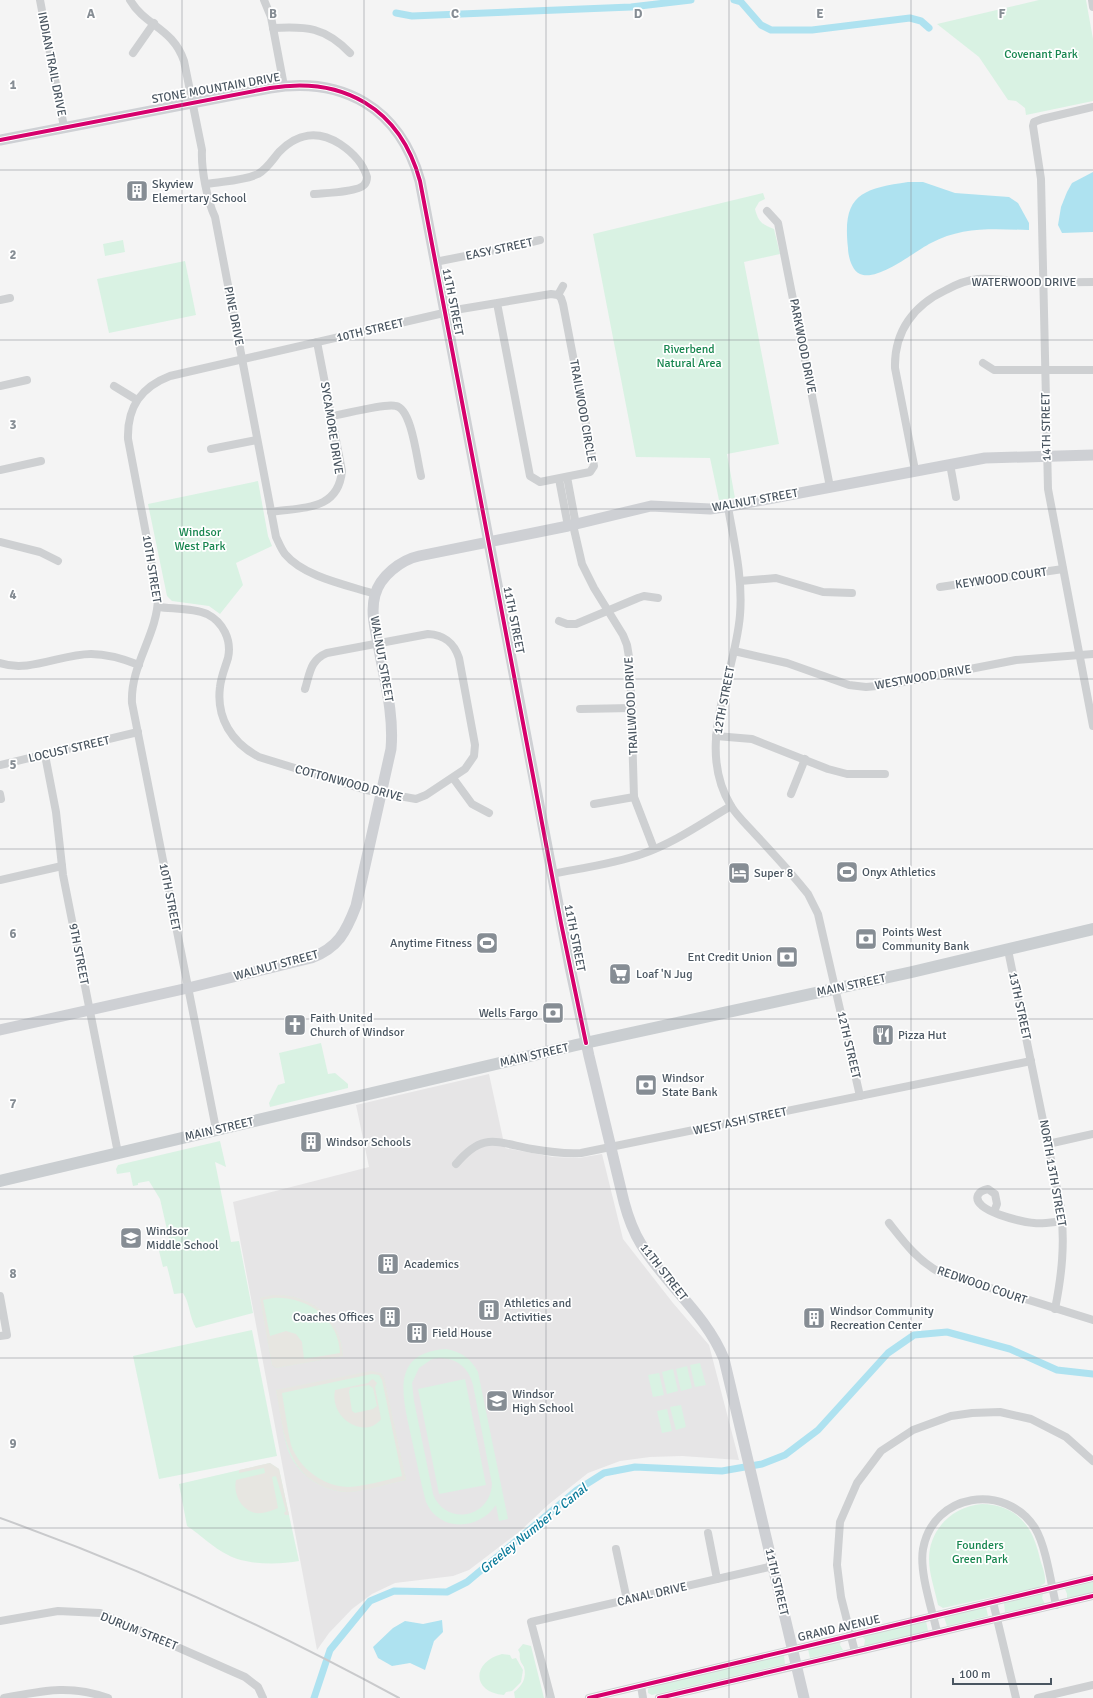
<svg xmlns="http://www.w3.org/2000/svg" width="1093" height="1698" font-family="Signika,sans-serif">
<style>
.education{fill:#e6e5e6}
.green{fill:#d9f2e3;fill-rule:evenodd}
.sand{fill:#e7e6e1;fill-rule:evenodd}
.water{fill:#aee2f0}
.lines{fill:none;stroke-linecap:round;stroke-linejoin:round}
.canal{stroke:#aee2f0;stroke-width:7}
.street{stroke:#ced0d2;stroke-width:8}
.secondary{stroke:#ced0d4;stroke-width:11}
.primary{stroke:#caced1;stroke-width:12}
.rail{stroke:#c9cacc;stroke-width:2}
.cycleway-casing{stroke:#fff;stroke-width:6}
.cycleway{stroke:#d6006c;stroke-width:4}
.grid{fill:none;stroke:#868d94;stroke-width:1;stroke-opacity:0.55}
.labels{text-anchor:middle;stroke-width:3.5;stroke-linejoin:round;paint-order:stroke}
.park-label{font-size:12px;fill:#17864f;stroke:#fff}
.street-label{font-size:12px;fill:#4a5661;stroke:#fff}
.poi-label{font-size:12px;fill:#4a5661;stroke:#fff;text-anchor:start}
.water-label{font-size:13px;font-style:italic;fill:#0c7c9b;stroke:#fff}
.grid-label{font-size:13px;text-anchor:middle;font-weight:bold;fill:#868d94;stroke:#fff;stroke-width:3.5;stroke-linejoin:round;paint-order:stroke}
</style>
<rect width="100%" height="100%" fill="#f4f4f4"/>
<polygon class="education" points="489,1074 505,1148 553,1157 579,1158 602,1154 623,1239 673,1303 709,1345 739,1460 682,1456 650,1457 620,1461 588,1473 549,1504 519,1532 469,1570 453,1576 395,1583 372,1594 352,1609 329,1633 317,1650 233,1202 369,1167 356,1105"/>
<g class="green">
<polygon points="1039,0 1086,0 1093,39 1093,101 1026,115 1025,108 1016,101 1008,100 979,57 937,24"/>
<path d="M763,193L765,199L759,202L755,209C758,221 762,225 774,229L780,254L744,262L779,444L727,454L735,498L719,500L710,458L636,457L593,234Z"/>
<polygon points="123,240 125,252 105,256 103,244"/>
<polygon points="185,261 196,315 109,333 97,279"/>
<polygon points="258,481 268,536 272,546 236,563 243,585 220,614 209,606 172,601 167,596 148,504"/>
<polygon points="321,1043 328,1074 335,1073 348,1084 348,1088 270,1107 269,1103 278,1085 285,1083 279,1053"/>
<path d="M220,1141L226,1167L215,1162L231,1242L239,1241L253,1313L196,1328C189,1317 190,1303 183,1293L174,1294L167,1266L163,1267L159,1251L171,1247L160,1199L149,1181L138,1183V1185L133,1186L130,1172L117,1174L116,1169L118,1165Z"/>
<path d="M273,1295C310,1293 341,1318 343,1356L276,1368L272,1365L260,1298Z"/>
<polygon points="252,1330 277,1456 159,1479 133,1356"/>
<path d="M446,1349C462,1352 470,1358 478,1372L508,1519L499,1521L496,1505C482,1526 451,1532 433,1513C430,1510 428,1506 426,1502C420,1480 416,1458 411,1436C403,1397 389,1353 446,1349ZM439,1358C457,1358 469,1368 473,1385L492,1484C490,1519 445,1526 433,1494L414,1401L412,1383L419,1368L432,1359Z"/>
<polygon points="700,1363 706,1385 695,1387 690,1365"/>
<polygon points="687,1366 692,1388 681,1391 676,1369"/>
<polygon points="673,1369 678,1391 667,1394 662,1372"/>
<path d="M371,1371L381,1373L384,1378L406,1480C390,1483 362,1492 347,1492C321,1492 294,1472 287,1447C282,1429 280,1409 276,1390Z"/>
<polygon points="659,1373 664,1395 653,1397 648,1375"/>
<polygon points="465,1379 486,1485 439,1494 418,1389"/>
<polygon points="681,1405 686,1427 676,1430 670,1407"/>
<polygon points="667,1409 672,1431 662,1433 657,1411"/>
<path d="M270,1463L279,1469L299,1561C279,1565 246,1565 228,1555C213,1548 201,1535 187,1526L179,1484Z"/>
<path d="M982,1504C1017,1505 1033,1526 1040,1559C1042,1566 1046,1575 1045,1583L1039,1587L943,1608L938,1605C935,1590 929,1574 929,1559C929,1529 953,1506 982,1504Z"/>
<polygon points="1093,1582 1093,1592 1067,1598 1067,1594 1065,1589"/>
<polygon points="1043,1594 1042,1598 1045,1604 1005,1612 1004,1603"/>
<polygon points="986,1607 988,1616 947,1626 944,1617"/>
<polygon points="926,1621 928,1631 864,1646 865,1640 862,1636"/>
<polygon points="841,1641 840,1645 843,1650 810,1658 808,1649"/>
<path d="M523,1644L531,1646L544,1698H515L514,1692C522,1686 527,1678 524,1667C523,1665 520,1661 520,1659C519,1655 521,1654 518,1650Z"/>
<path d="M502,1654L510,1655L512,1659L516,1658L523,1670L521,1682L512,1691L506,1692L504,1695C472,1693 471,1662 502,1654Z"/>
<polygon points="784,1655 785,1664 652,1695 648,1693 648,1689 649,1687"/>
</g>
<g class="sand">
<path d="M273,1295C310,1293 341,1318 343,1356L276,1368L272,1365L260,1298ZM273,1298C306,1296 339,1318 340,1353L304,1359L302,1342L296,1334L286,1331L270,1336L263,1300Z"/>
<path d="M371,1371L381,1373L384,1378L406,1480C390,1483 362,1492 347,1492C338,1492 328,1489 320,1485C284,1467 283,1425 276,1390ZM372,1374L379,1375L382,1380L402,1476C387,1480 362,1487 347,1487C323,1486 299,1468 291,1445C287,1428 285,1410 282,1393Z"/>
<path d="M373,1379L377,1383L375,1387L381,1419C366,1440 329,1419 335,1390L368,1383L371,1380ZM369,1385L373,1388L377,1406L373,1409L355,1413L352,1411L349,1392L350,1388Z"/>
<path d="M270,1463L279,1469L289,1515H285L284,1513L286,1511L276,1476L272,1477L278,1508C271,1511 263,1514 256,1513C241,1510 233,1494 236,1480L265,1473L264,1468L239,1473V1470Z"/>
</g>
<g class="water">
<polygon points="1093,172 1093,232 1062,233 1058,225 1061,207 1067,192 1072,183"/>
<path d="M908,182H923L955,193L1009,197L1018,203L1029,223V230C995,229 962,226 931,243C915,251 878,282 860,274C852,271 848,256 848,248C842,195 861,189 908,182Z"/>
<polygon points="442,1620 443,1632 434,1641 425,1670 410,1663 392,1666 378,1658 373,1647 393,1628 405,1621 423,1624"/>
</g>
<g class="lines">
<g class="canal">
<polyline points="734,0 741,2 761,25 771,30 812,30 910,18 921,21 929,28"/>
<polyline points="396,13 412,16 631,7 691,0"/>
<polyline points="314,1698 330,1650 370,1601 394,1591 447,1592 467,1582 577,1490 604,1473 635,1467 722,1471 762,1464 785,1455 818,1430 888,1353 914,1335 947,1332 1010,1349 1057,1370 1093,1374"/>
</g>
<g class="street">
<polyline points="40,0 64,127"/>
<path d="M130,0C145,26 173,28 184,61L202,150C201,169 207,200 215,217L276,537C279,543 281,549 285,554C304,577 347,585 375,594"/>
<polyline points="264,0 271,17 284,86"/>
<polyline points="1092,0 1093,7"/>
<path d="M273,28C306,26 325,27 350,53"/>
<polyline points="133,53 154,23"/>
<polyline points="1093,107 1042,119 1034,122 1033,126 1041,179 1048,489 1093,726"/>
<path d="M207,184C222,181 243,181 258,174C267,169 273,159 279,152C297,133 318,130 340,144C352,152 363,163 367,177C367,180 366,183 364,185C358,192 324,193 314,194"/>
<polyline points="767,211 778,223 830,487"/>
<polyline points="435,262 515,246 540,240"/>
<polyline points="558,295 563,286"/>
<polyline points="0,300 10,298"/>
<polyline points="983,363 994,370 1093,370"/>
<polyline points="0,386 27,380"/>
<polyline points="114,386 137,400"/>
<path d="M332,416C345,414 385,403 396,406C412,409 417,461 421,476"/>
<polyline points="211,449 257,440"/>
<polyline points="950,464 956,497"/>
<polyline points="0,470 41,461"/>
<path d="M915,470L895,368C894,331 914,305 946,290C955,285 967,280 978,279C994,278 1010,281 1026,282C1048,283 1071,282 1093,282"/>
<polyline points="567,477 576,525"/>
<polyline points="559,479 568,526"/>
<path d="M728,507C734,542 743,578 740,615C735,678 694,745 731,806C737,816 747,825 755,834C770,850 785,866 799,883L808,894L818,914L860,1096"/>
<path d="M271,512C303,507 338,511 342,471L317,342"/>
<polyline points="573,525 582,564 594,588 623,635 627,645 630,663 634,797 654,849"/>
<polyline points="0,542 40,552 58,561"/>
<polyline points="740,581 776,578 823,592 852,593"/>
<polyline points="940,587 1063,569"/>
<path d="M158,607C174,609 193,608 207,614C223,622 232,640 228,658C225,668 221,677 220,687C216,718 232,743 259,757L366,790L416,799L426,795L465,769L474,756L475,745L459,658C454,643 445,635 428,634L327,653C310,660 310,673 305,689"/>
<polyline points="559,621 567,624 576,624 638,598 644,596 658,598"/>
<polyline points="734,651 787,663 849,685 866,687 888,685 1016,660 1093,654"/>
<path d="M0,663C29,673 61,654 91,654C108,654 124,659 139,665"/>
<polyline points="580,709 632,708"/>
<polyline points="716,736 752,739 828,769 847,774 885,774"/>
<polyline points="45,755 56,812 63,875 118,1153"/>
<polyline points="0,765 138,732"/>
<polyline points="453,778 472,804 489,813"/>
<polyline points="0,794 1,799"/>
<polyline points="791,794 805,759"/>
<polyline points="594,804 634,797"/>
<path d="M552,874C582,868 613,864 642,854C674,843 702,823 731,806"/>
<polyline points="0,880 62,866"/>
<path d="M1008,950L1061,1208C1065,1244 1062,1274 1055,1309"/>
<path d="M216,1129L132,703C130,665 158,634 158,597L128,439C127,407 141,387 170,376L461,309L551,294L558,295L561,298L563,304L594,466L590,472L540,482L530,476L497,303"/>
<polyline points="1048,1144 1093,1134"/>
<path d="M456,1164C483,1132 495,1142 532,1149C549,1152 564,1154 581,1153L1031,1061"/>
<path d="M994,1212L997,1204L995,1194L988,1189C983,1190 980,1191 978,1195C971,1211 1023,1222 1034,1223C1044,1224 1053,1222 1063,1221"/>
<path d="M889,1223C904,1242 917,1260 939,1272L1093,1320"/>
<polyline points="0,1296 7,1335 0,1336"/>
<polyline points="708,1533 717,1579"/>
<polyline points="616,1549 627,1600"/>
<polyline points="993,1602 1016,1698"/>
<polyline points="0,1621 58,1611 100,1613 245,1677 258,1687 263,1698"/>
<path d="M937,1632C932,1609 919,1572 923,1549C933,1493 1005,1482 1035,1528C1046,1546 1051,1583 1056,1605"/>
<polyline points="855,1652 841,1597 837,1565 840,1522 857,1483 881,1451 913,1430 951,1416 972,1413 1000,1412 1031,1419 1066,1437 1093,1461"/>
<polyline points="641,1686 643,1698"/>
<path d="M4,1698C42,1691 69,1684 108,1698"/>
<polyline points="551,1698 531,1622 773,1566"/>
<polyline points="589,1698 1093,1578"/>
<polyline points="659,1698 1093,1596"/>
<polyline points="1038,1698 1093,1685"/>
</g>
<g class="secondary">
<path d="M0,140L270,88C343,76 400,108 420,181L570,967L589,1056L624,1202C628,1217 633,1231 641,1244C666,1285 706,1314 724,1359L804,1698"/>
<path d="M0,1030L188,988L311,958C338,948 346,932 356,906L391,749C394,715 385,682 379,649C376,632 370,613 375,595C380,576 401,560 419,556L568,526L651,506L710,509L731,506L985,458L1093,455"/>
</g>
<polyline class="primary" points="0,1181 576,1045 912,972 1093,929"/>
<path class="rail" d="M0,1518C137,1567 271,1628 399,1698"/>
<g class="cycleway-casing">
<g id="cycleway">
<path d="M0,140L270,88C343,76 400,108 420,181L561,923L586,1043"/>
<polyline points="589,1698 1093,1578"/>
<polyline points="659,1698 1093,1596"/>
</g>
</g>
<use href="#cycleway" class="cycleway"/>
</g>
<path class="grid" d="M182,0V1698M364,0V1698M546,0V1698M729,0V1698M911,0V1698M0,170H1093M0,340H1093M0,509H1093M0,679H1093M0,849H1093M0,1019H1093M0,1189H1093M0,1358H1093M0,1528H1093"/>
<defs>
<g id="building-square" transform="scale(1.15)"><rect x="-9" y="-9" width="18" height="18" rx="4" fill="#868d94" stroke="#fff"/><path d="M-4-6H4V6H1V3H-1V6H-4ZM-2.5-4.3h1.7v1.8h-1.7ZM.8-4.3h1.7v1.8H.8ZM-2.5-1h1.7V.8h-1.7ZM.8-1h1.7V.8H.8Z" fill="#fff"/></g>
<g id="stadium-square" transform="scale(1.15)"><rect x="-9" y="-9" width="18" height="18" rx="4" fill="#868d94" stroke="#fff"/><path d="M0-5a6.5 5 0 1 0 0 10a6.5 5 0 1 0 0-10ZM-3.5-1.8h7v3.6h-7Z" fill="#fff"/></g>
<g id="hotel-square" transform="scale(1.15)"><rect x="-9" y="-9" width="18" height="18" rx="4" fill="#868d94" stroke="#fff"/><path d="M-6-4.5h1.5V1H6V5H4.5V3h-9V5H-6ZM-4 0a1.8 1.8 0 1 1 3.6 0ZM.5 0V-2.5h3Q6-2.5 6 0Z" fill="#fff"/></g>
<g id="bank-square" transform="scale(1.15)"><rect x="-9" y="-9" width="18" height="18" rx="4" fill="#868d94" stroke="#fff"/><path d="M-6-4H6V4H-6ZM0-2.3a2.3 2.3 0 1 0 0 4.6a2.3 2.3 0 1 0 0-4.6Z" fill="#fff"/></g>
<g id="supermarket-square" transform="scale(1.15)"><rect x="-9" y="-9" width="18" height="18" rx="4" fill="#868d94" stroke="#fff"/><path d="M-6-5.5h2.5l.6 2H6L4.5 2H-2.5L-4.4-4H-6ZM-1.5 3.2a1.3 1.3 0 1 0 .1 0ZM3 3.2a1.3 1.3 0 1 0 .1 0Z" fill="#fff"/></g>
<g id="church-square" transform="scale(1.15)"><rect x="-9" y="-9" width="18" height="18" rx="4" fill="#868d94" stroke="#fff"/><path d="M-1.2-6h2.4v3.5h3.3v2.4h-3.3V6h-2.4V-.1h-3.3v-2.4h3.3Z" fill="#fff"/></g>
<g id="restaurant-square" transform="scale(1.15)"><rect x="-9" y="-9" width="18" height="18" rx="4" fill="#868d94" stroke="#fff"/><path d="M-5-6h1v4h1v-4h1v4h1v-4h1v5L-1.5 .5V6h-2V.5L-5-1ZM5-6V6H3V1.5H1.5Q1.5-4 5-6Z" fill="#fff"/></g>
<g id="school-square" transform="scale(1.15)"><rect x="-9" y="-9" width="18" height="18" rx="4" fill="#868d94" stroke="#fff"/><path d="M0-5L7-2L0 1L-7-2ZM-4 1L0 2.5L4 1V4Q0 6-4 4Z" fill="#fff"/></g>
</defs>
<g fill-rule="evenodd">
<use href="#building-square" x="137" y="191"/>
<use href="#stadium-square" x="847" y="872"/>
<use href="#hotel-square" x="739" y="873"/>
<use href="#bank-square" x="866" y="939"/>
<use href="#stadium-square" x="487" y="943"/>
<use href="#bank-square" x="787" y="957"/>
<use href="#supermarket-square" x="620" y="974"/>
<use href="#bank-square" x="553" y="1013"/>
<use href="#church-square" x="295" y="1025"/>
<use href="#restaurant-square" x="883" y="1035"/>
<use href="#bank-square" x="646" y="1085"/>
<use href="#building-square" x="311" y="1142"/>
<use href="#school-square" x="131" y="1238"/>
<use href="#building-square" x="388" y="1264"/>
<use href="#building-square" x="489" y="1310"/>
<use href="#building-square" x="390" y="1317"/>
<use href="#building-square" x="814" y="1318"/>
<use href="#building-square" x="417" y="1333"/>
<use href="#school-square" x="497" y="1401"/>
</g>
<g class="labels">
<g class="park-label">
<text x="1041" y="58">Covenant Park</text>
<text x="689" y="353">Riverbend<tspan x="689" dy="14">Natural Area</tspan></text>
<text x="200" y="536">Windsor<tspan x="200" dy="14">West Park</tspan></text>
<text x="980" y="1549">Founders<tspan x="980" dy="14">Green Park</tspan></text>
</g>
<g class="street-label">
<text transform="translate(52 64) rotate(79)" y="4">INDIAN TRAIL DRIVE</text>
<text transform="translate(216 88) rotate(-10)" y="4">STONE MOUNTAIN DRIVE</text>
<text transform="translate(499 249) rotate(-12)" y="4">EASY STREET</text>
<text x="1024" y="286">WATERWOOD DRIVE</text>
<text transform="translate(453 302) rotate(79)" y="4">11TH STREET</text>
<text transform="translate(234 316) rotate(79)" y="4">PINE DRIVE</text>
<text transform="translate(370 330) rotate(-13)" y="4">10TH STREET</text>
<text transform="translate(803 346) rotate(79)" y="4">PARKWOOD DRIVE</text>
<text transform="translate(583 411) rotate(80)" y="4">TRAILWOOD CIRCLE</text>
<text transform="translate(1046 427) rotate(-91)" y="4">14TH STREET</text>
<text transform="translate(332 428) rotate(81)" y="4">SYCAMORE DRIVE</text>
<text transform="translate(755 500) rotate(-10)" y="4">WALNUT STREET</text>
<text transform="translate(152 569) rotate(81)" y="4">10TH STREET</text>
<text transform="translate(1001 578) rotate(-8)" y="4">KEYWOOD COURT</text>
<text transform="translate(514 620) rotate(79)" y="4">11TH STREET</text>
<text transform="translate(382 659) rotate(80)" y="4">WALNUT STREET</text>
<text transform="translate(923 677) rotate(-10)" y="4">WESTWOOD DRIVE</text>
<text transform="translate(724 700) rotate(-79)" y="4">12TH STREET</text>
<text transform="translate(631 706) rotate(-93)" y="4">TRAILWOOD DRIVE</text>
<text transform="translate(69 749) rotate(-13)" y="4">LOCUST STREET</text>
<text transform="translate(349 783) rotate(15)" y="4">COTTONWOOD DRIVE</text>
<text transform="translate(170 897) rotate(79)" y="4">10TH STREET</text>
<text transform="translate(575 938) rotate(79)" y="4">11TH STREET</text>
<text transform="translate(79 954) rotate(79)" y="4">9TH STREET</text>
<text transform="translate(276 965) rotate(-15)" y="4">WALNUT STREET</text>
<text transform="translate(851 985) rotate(-12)" y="4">MAIN STREET</text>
<text transform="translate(1020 1006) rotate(78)" y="4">13TH STREET</text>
<text transform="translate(849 1045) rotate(77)" y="4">12TH STREET</text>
<text transform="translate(534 1055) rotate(-13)" y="4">MAIN STREET</text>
<text transform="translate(740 1121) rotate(-12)" y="4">WEST ASH STREET</text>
<text transform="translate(219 1129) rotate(-13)" y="4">MAIN STREET</text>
<text transform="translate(1053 1173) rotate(80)" y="4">NORTH 13TH STREET</text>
<text transform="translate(664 1272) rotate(52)" y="4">11TH STREET</text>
<text transform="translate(982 1285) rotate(19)" y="4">REDWOOD COURT</text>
<text transform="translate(777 1582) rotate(77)" y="4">11TH STREET</text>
<text transform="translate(652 1594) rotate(-13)" y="4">CANAL DRIVE</text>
<text transform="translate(839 1628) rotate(-13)" y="4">GRAND AVENUE</text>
<text transform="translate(139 1631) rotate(22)" y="4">DURUM STREET</text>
</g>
<g class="poi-label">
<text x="152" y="188">Skyview<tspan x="152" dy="14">Elemertary School</tspan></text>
<text x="862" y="876">Onyx Athletics</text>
<text x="754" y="877">Super 8</text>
<text x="882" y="936">Points West<tspan x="882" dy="14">Community Bank</tspan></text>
<text x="472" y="947" text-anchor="end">Anytime Fitness</text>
<text x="772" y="961" text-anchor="end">Ent Credit Union</text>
<text x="636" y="978">Loaf 'N Jug</text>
<text x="538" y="1017" text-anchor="end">Wells Fargo</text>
<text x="310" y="1022">Faith United<tspan x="310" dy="14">Church of Windsor</tspan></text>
<text x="898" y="1039">Pizza Hut</text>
<text x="662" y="1082">Windsor<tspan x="662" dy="14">State Bank</tspan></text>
<text x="326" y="1146">Windsor Schools</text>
<text x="146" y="1235">Windsor<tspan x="146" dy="14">Middle School</tspan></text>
<text x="404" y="1268">Academics</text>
<text x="504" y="1307">Athletics and<tspan x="504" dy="14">Activities</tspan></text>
<text x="830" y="1315">Windsor Community<tspan x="830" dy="14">Recreation Center</tspan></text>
<text x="374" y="1321" text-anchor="end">Coaches Offices</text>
<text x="432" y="1337">Field House</text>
<text x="512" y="1398">Windsor<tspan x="512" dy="14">High School</tspan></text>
</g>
<g class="water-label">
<text transform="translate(533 1528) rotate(-39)" y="5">Greeley Number 2 Canal</text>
</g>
</g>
<g class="grid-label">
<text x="91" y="18">A</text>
<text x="273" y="18">B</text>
<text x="455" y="18">C</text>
<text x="638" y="18">D</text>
<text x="820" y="18">E</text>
<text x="1002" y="18">F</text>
<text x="13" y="89">1</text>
<text x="13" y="259">2</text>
<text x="13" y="429">3</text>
<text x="13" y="599">4</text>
<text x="13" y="769">5</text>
<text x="13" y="938">6</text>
<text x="13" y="1108">7</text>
<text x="13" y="1278">8</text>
<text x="13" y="1448">9</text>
</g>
<path d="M953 1678v6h98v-6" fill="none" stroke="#4a5661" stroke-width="2"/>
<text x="959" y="1678" font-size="12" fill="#4a5661" stroke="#ffffff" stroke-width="3" paint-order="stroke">100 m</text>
</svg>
